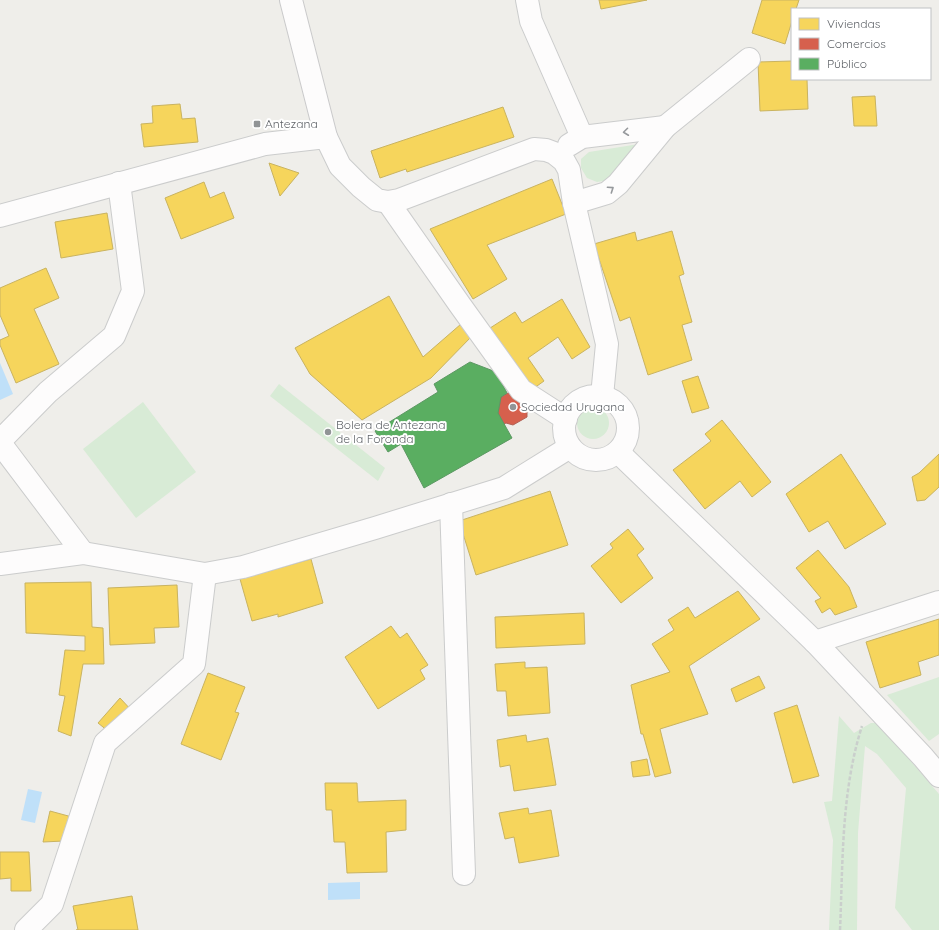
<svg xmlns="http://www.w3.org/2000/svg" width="939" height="930" font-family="Quicksand,sans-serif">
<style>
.green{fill:#d8ebd6}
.water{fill:#bfe0f9}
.homes{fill:#f6d55c;stroke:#c9b360}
.shops{fill:#d6604d;stroke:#b26155}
.public{fill:#5aae61;stroke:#5c9863}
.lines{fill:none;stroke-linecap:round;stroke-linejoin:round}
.street-casing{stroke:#cbcccc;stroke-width:24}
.secondary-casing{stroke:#cacacb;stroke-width:24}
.path{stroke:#cacfcc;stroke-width:2.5;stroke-dasharray:4 2;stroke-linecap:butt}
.street{stroke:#fdfcfc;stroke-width:22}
.secondary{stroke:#fdfcfc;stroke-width:22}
.oneway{stroke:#96999c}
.poi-dot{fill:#919496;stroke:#fff;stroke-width:1.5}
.labels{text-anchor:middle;stroke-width:4;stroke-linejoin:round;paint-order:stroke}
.poi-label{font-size:12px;fill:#5f6368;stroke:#fff;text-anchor:start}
</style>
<rect width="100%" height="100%" fill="#efeeea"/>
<g class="green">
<polygon points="639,144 611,180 597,182 587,178 581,168 581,159 589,152"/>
<polygon points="279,384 385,468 378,481 270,396"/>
<polygon points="143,402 196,472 136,518 83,449"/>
<circle cx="593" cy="423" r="16"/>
<polygon points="939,677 939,734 929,741 887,695"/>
<polygon points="839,716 854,733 871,723 878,723 939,794 939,930 912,930 895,908 906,788 877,754 865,746 858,833 857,930 829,930 833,840 824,802 832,801"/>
</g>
<g class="water">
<polygon points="0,363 13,394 0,400"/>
<polygon points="28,789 42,792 35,823 21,820"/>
<polygon points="360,882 360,899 328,900 328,883"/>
</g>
<g class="homes">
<polygon points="599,0 647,0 601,9"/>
<polygon points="762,0 799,0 796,9 792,9 792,21 785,44 752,33"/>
<polygon points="792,61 792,79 807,79 808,109 760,111 758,62"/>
<polygon points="875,96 877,126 854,126 852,97"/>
<polygon points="180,104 182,119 195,118 198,142 144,147 141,124 153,123 152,106"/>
<polygon points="503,107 514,137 407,172 406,169 380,178 371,151"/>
<polygon points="269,163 299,173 280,196"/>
<polygon points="552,179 566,214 487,245 507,279 473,299 430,229"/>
<polygon points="204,182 210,198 224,192 234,218 181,239 165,198"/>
<polygon points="107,213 113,249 61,258 55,222"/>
<polygon points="672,231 684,274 679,276 692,322 682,325 692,360 648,375 630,317 620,321 594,244 635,232 637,241"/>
<polygon points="46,268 59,298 34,309 59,364 16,383 0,345 0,340 9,336 0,315 0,288"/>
<polygon points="389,296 423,357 461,324 472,336 431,378 362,420 310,374 295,348"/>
<polygon points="562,299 590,347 572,359 558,337 528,358 544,381 530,391 487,330 515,312 522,323"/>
<polygon points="698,376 709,408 692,413 682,381"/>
<polygon points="722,420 771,482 752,497 740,481 705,509 673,470 711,441 705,434"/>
<polygon points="841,454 886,524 845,549 828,521 809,532 786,494"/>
<polygon points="939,454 939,487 925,500 917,501 912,477 919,473"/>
<polygon points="550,491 568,545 476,575 459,521"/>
<polygon points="628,529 644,549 637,555 653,578 621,603 591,566 613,548 610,544"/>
<polygon points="818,550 849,587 857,607 835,615 830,608 822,613 815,601 821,598 796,568"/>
<polygon points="311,559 323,603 278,617 278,614 252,621 240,579"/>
<polygon points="91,582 92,627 103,628 104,664 83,664 71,736 58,731 65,696 59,695 65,650 85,651 85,636 26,633 25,583"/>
<polygon points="177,585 179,627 154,628 155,643 110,645 108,588"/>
<polygon points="738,591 760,619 689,666 708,714 660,729 671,773 655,777 643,734 641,734 631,685 670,672 652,644 674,630 668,620 688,607 695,618"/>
<polygon points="584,613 585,644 496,648 495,617"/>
<polygon points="939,619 939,655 918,662 921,675 880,688 866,642"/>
<polygon points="391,626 400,638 407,633 428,665 420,670 425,679 378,709 345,657"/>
<polygon points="525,662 525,668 547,667 550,713 508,716 506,691 497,691 495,664"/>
<polygon points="208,673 245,687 235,712 239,713 221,760 181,744"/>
<polygon points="759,676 765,688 736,702 731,689"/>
<polygon points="120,698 133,712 108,731 98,723"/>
<polygon points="797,705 819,776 793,783 774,713"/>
<polygon points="526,735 527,742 548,738 556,785 514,791 510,765 500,767 497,740"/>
<polygon points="647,759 650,775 633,777 631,762"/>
<polygon points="325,783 357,783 358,802 406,800 406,830 386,832 387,872 347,873 345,842 334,842 332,810 326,810"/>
<polygon points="528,808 529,814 551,810 559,856 519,863 514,837 505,839 499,813"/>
<polygon points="50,811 72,817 64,841 43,842"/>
<polygon points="0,852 29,852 31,891 11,891 11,878 0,879"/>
<polygon points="132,896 138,930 76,930 78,930 73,906"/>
</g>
<polygon class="shops" points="510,392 527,400 527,417 513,425 506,423 504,424 498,413 501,397"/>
<polygon class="public" points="470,362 496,372 507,393 501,397 498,413 512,438 424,488 401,444 388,452 375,431 438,392 434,384"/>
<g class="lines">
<g class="street-casing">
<g id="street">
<polyline points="527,0 531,21 582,137"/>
<polyline points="569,145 582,137 665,127"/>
<polyline points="388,202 460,305 521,390 566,419"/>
<polyline points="574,203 607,193 618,184 665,127 749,59"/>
<polyline points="0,216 265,144 326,137 340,166 361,187 377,200 388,202 399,200 534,149 546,150 554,153 564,161 569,170 574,203 607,344 602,396"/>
<circle cx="596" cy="428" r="32"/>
<polyline points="0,441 48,392 114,336 133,291 119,183"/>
<polyline points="0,443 83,553"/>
<polyline points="618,452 815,642 923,757 939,776"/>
<polyline points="451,504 464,874"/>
<polyline points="0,564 83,553 205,574 243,567 375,528 504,488 570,447"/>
<polyline points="815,642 939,602"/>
<polyline points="26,930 52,904 105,743 194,664 205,574"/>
</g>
</g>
<g class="secondary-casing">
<polyline id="secondary" points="291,0 326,137"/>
</g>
<path class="path" d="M840,930C843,862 841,792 862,726"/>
<use href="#street" class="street"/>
<use href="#secondary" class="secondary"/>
</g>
<defs><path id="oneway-chevron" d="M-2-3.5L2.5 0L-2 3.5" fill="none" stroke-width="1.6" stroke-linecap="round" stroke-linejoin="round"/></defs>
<g class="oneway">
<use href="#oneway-chevron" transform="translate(626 132) rotate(173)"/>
<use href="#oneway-chevron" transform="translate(611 189) rotate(-34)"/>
</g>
<g class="poi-dot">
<rect x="253" y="120" width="8" height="8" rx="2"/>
<circle cx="513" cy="407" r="4"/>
<circle cx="328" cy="432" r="4"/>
</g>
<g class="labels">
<g class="poi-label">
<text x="265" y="128">Antezana</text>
<text x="521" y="411">Sociedad Urugana</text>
<text x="336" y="429">Bolera de Antezana<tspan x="336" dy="14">de la Foronda</tspan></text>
</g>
</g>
<rect x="791" y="8" width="140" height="72" fill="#ffffff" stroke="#bfc1c3"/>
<rect x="799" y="18" width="20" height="12" fill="#f6d55c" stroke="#bfc1c3"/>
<text x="827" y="28" font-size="12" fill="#5f6368">Viviendas</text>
<rect x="799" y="38" width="20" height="12" fill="#d6604d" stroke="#bfc1c3"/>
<text x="827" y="48" font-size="12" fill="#5f6368">Comercios</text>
<rect x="799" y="58" width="20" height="12" fill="#5aae61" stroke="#bfc1c3"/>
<text x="827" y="68" font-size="12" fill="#5f6368">Público</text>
</svg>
